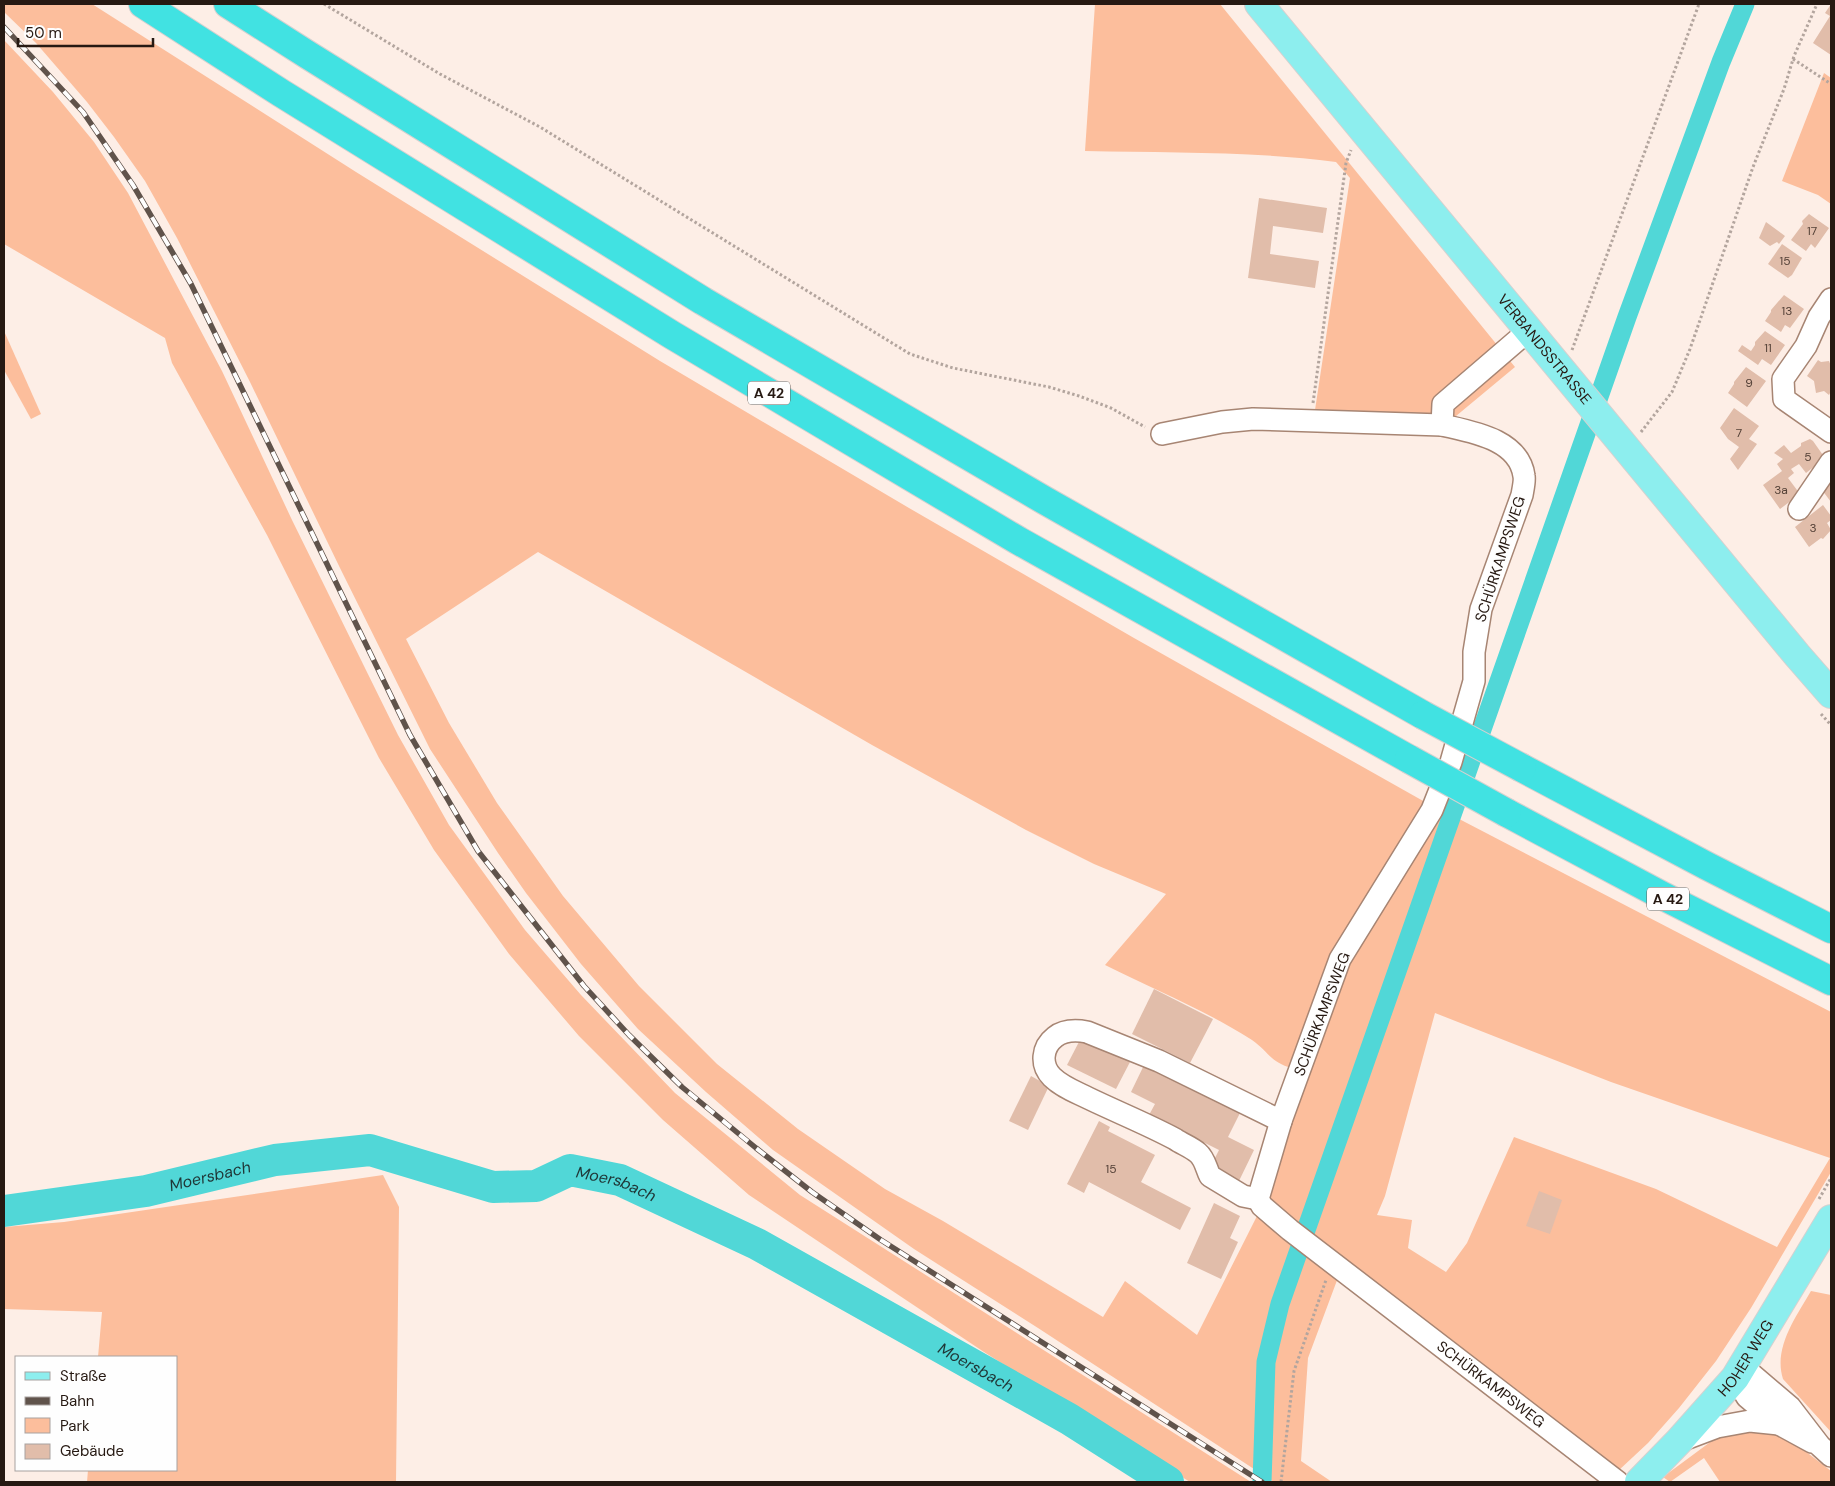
<svg xmlns="http://www.w3.org/2000/svg" width="1835" height="1486" font-family="'DM Sans',sans-serif">
<style>
.green{fill:#fcbe9c;fill-rule:evenodd}
.lines{fill:none;stroke-linecap:round;stroke-linejoin:round}
.canal{stroke:#51d7d7;stroke-width:19}
.river{stroke:#51d7d7;stroke-width:32}
.building{fill:#e1bdaa}
.minor-casing{stroke:#a78573;stroke-width:24}
.major-casing{stroke:#d4d1d0;stroke-width:30}
.highway-casing{stroke:#d4d1d0;stroke-width:30}
.path{stroke:#b3a59e;stroke-width:3;stroke-dasharray:2.5 2.5;stroke-linecap:butt}
.minor{stroke:#fff;stroke-width:21}
.major{stroke:#8deeee;stroke-width:28}
.highway{stroke:#41e2e2;stroke-width:28}
.rail-casing{stroke:#60534b;stroke-width:5.5}
.rail{stroke:#fefefe;stroke-width:4;stroke-dasharray:11;stroke-linecap:butt}
.highway-bridge-casing{stroke:#d4d1d0;stroke-width:30;stroke-linecap:butt}
.highway-bridge{stroke:#41e2e2;stroke-width:28}
.labels{text-anchor:middle;stroke-width:4;stroke-linejoin:round;paint-order:stroke}
.number-label{font-size:12px;fill:#554238}
.shield{fill:#fefefe;stroke:#675e59;stroke-width:1}
.shield-label{font-size:14px;font-weight:bold;fill:#261912}
.street-label{font-size:15px;fill:#261912;stroke:#fefefe}
.water-label{font-size:16px;font-style:italic;fill:#1f3636;stroke:#fefefe}
</style>
<rect width="100%" height="100%" fill="#fdeee6"/>
<g class="green">
<path d="M4,4H92L356,172L660,361L909,508L1134,638L1425,802L1292,1068C1270,1062 1269,1052 1252,1040C1207,1011 1153,989 1105,965L1166,894L1094,864L1026,830L872,745L538,552L406,639L449,723L497,803L563,896L639,986L717,1064L798,1129L885,1189L943,1221L1103,1317L1125,1281L1197,1335L1258,1214L1339,1275L1308,1358L1301,1461L1332,1482H1274L1038,1328L914,1249L773,1150L706,1092L638,1029L581,964L526,893L498,853L430,749L340,568L250,382L177,238L145,181L114,137L87,102L36,43L4,12Z"/>
<path d="M1095,4H1220L1515,367L1432,436L1312,430L1350,178L1336,162C1253,151 1169,153 1085,151Z"/>
<polygon points="4,40 53,92 94,142 128,193 222,371 292,520 398,735 449,825 525,930 581,995 675,1093 800,1195 1251,1482 1190,1482 984,1352 864,1272 749,1195 663,1120 579,1036 509,954 434,850 379,758 267,535 172,363 165,338 4,244"/>
<polygon points="1824,73 1831,78 1831,204 1818,195 1782,181"/>
<polygon points="4,331 41,414 31,419 4,370"/>
<path d="M1438,808L1831,1012V1172L1751,1308L1716,1361L1679,1408L1648,1443L1618,1471L1266,1201L1292,1112L1345,961ZM1435,1013L1611,1082L1830,1158L1777,1247L1656,1189L1514,1137L1467,1243L1446,1272L1408,1248L1412,1220L1377,1215L1385,1196Z"/>
<polygon points="383,1175 399,1207 396,1482 87,1482 88,1470 176,1470 176,1357 98,1357 102,1312 4,1309 4,1227 64,1222"/>
<path d="M1811,1291L1831,1295V1432L1783,1379C1773,1348 1796,1317 1811,1291Z"/>
<polygon points="1732,1431 1774,1431 1796,1444 1831,1471 1831,1482 1720,1482 1704,1458 1670,1482 1663,1477 1713,1440"/>
</g>
<g class="lines">
<polyline class="canal" points="1262,1482 1266,1362 1280,1304 1627,317 1721,62 1745,4"/>
<path class="river" id="s1" d="M4,1211L146,1191L275,1160L370,1150L493,1187L536,1186L570,1170L620,1180L757,1244L1069,1419L1168,1482"/>
</g>
<g class="building">
<polygon points="1831,4 1831,55 1813,43 1830,16 1825,13"/>
<polygon points="1259,198 1327,208 1323,233 1273,226 1270,254 1319,261 1315,288 1248,278"/>
<polygon points="1809,214 1829,228 1815,248 1811,244 1806,251 1791,240 1803,224 1802,221"/>
<polygon points="1766,222 1785,236 1779,244 1777,242 1770,246 1759,238"/>
<polygon points="1782,244 1802,258 1792,275 1788,278 1768,264"/>
<polygon points="1784,295 1804,309 1790,328 1785,325 1781,332 1765,321 1771,312 1771,310"/>
<polygon points="1765,331 1785,345 1771,365 1762,359 1758,365 1738,351 1742,345 1751,351 1755,345 1755,342"/>
<polygon points="1818,360 1821,362 1829,361 1831,366 1831,391 1829,395 1824,391 1816,393 1814,381 1807,376"/>
<polygon points="1746,367 1766,381 1747,407 1728,393 1734,384 1734,382"/>
<polygon points="1734,408 1759,426 1749,439 1757,444 1738,470 1730,459 1739,447 1728,439 1720,428"/>
<polygon points="1810,439 1813,441 1825,458 1806,473 1799,464 1791,469 1794,473 1788,478 1800,494 1780,509 1763,485 1782,471 1777,464 1783,459 1774,453 1784,445 1791,453 1801,446 1801,443"/>
<polygon points="1831,483 1831,502 1822,490"/>
<polygon points="1823,505 1831,516 1831,520 1827,523 1831,530 1823,539 1821,538 1809,547 1795,527"/>
<polygon points="1154,989 1213,1019 1190,1063 1132,1034"/>
<polygon points="1081,1038 1130,1062 1116,1089 1067,1065"/>
<polygon points="1146,1061 1242,1109 1228,1137 1254,1150 1238,1183 1210,1168 1219,1150 1149,1115 1155,1104 1131,1092"/>
<polygon points="1031,1076 1049,1086 1028,1130 1009,1121"/>
<polygon points="1099,1121 1110,1127 1108,1131 1155,1155 1141,1182 1191,1208 1180,1230 1089,1182 1084,1193 1067,1184"/>
<polygon points="1539,1191 1562,1200 1550,1234 1526,1226"/>
<polygon points="1214,1203 1240,1216 1230,1238 1238,1242 1221,1279 1187,1263"/>
</g>
<g class="lines">
<g class="minor-casing">
<g id="minor">
<polyline points="1831,299 1819,317 1806,346 1783,379 1784,399 1831,432"/>
<path id="s2" d="M1528,331L1443,404L1442,425C1472,432 1519,439 1524,476C1525,481 1523,489 1522,495L1481,609L1474,652V681L1451,762L1432,810L1340,959L1281,1121L1258,1199L1262,1206L1290,1230L1618,1482"/>
<polyline points="1162,434 1222,422 1253,419 1442,425"/>
<polyline points="1799,509 1831,462"/>
<path d="M1258,1199L1243,1196L1210,1176C1206,1168 1205,1159 1198,1153C1191,1147 1182,1144 1175,1139C1147,1124 1117,1112 1088,1098C1076,1092 1062,1087 1052,1077C1040,1065 1042,1047 1055,1037C1064,1030 1076,1030 1087,1032L1159,1061L1281,1121"/>
<polyline points="1743,1367 1790,1407 1820,1446 1831,1456"/>
<polyline points="1735,1378 1747,1397 1779,1424 1812,1442"/>
<polyline points="1680,1441 1717,1427 1750,1421 1779,1424"/>
</g>
</g>
<g class="major-casing">
<g id="major">
<path id="s3" d="M1259,4L1797,655L1831,694"/>
<path id="s4" d="M1639,1482L1679,1441L1735,1378L1831,1219"/>
</g>
</g>
<g class="highway-casing">
<g id="highway">
<polyline points="143,4 281,93 672,335 1019,541 1409,759"/>
<polyline points="228,4 308,55 703,301 1044,500 1423,715"/>
<polyline points="1522,768 1707,866 1831,929"/>
<polyline points="1507,813 1661,895 1831,981"/>
</g>
</g>
<g class="path">
<polyline points="324,4 440,74 540,127 910,354 953,368 1049,387 1079,396 1111,408 1145,427"/>
<polyline points="1793,59 1831,84"/>
<polyline points="1572,350 1699,4"/>
<polyline points="1313,403 1346,163 1351,150"/>
<polyline points="1641,432 1672,392 1690,349 1753,167 1784,89 1794,56 1817,4"/>
<polyline points="1821,714 1831,725"/>
<polyline points="1819,1199 1831,1178"/>
<polyline points="1281,1482 1294,1371 1326,1280"/>
</g>
<use href="#minor" class="minor"/>
<use href="#major" class="major"/>
<use href="#highway" class="highway"/>
<g class="rail-casing">
<polyline id="rail" points="4,27 83,112 133,185 191,284 410,735 478,851 584,986 629,1035 682,1087 756,1148 812,1192 881,1240 1262,1482"/>
</g>
<use href="#rail" class="rail"/>
<g class="highway-bridge-casing">
<g id="highway-bridge">
<polyline points="1423,715 1522,768"/>
<polyline points="1409,759 1507,813"/>
</g>
</g>
<use href="#highway-bridge" class="highway-bridge"/>
</g>
<g class="labels">
<g class="number-label">
<text x="1812" y="235">17</text>
<text x="1785" y="265">15</text>
<text x="1787" y="315">13</text>
<text x="1768" y="352">11</text>
<text x="1749" y="387">9</text>
<text x="1739" y="437">7</text>
<text x="1808" y="461">5</text>
<text x="1781" y="494">3a</text>
<text x="1813" y="532">3</text>
<text x="1111" y="1173">15</text>
</g>
<g class="shield">
<rect x="748" y="381.5" width="42" height="23" rx="4"/>
<rect x="1647" y="887.5" width="42" height="23" rx="4"/>
</g>
<g class="shield-label">
<text x="769" y="398">A 42</text>
<text x="1668" y="904">A 42</text>
</g>
<g class="street-label">
<text dy="5" stroke="none"><textPath href="#s3" startOffset="448">VERBANDSSTRASSE</textPath></text>
<text transform="translate(1500 559) rotate(-72)" y="5">SCHÜRKAMPSWEG</text>
<text transform="translate(1322 1014) rotate(-69)" y="5">SCHÜRKAMPSWEG</text>
<text dy="5" stroke="none"><textPath href="#s4" startOffset="164">HOHER WEG</textPath></text>
<text dy="5" stroke="none"><textPath href="#s2" startOffset="1312">SCHÜRKAMPSWEG</textPath></text>
</g>
<g class="water-label">
<text dy="6" stroke="none"><textPath href="#s1" startOffset="209">Moersbach</textPath></text>
<text dy="6" stroke="none"><textPath href="#s1" startOffset="629">Moersbach</textPath></text>
<text dy="6" stroke="none"><textPath href="#s1" startOffset="1034">Moersbach</textPath></text>
</g>
</g>
<rect width="1835" height="1486" fill="none" stroke="#261912" stroke-width="10"/>
<rect x="15" y="1356" width="162" height="115" fill="#fefefe" stroke="#a8a2a0"/>
<rect x="25" y="1372" width="25" height="8" fill="#8deeee" stroke="#a8a2a0"/>
<text x="60" y="1381" font-size="15" fill="#261912">Straße</text>
<rect x="25" y="1397" width="25" height="8" fill="#60534b" stroke="#a8a2a0"/>
<text x="60" y="1406" font-size="15" fill="#261912">Bahn</text>
<rect x="25" y="1418" width="25" height="15" fill="#fcbe9c" stroke="#a8a2a0"/>
<text x="60" y="1431" font-size="15" fill="#261912">Park</text>
<rect x="25" y="1444" width="25" height="15" fill="#e1bdaa" stroke="#a8a2a0"/>
<text x="60" y="1456" font-size="15" fill="#261912">Gebäude</text>
<path d="M18 38v8h135v-8" fill="none" stroke="#261912" stroke-width="2.5"/>
<text x="25" y="38" font-size="15" fill="#261912" stroke="#fefefe" stroke-width="4" paint-order="stroke">50 m</text>
</svg>
